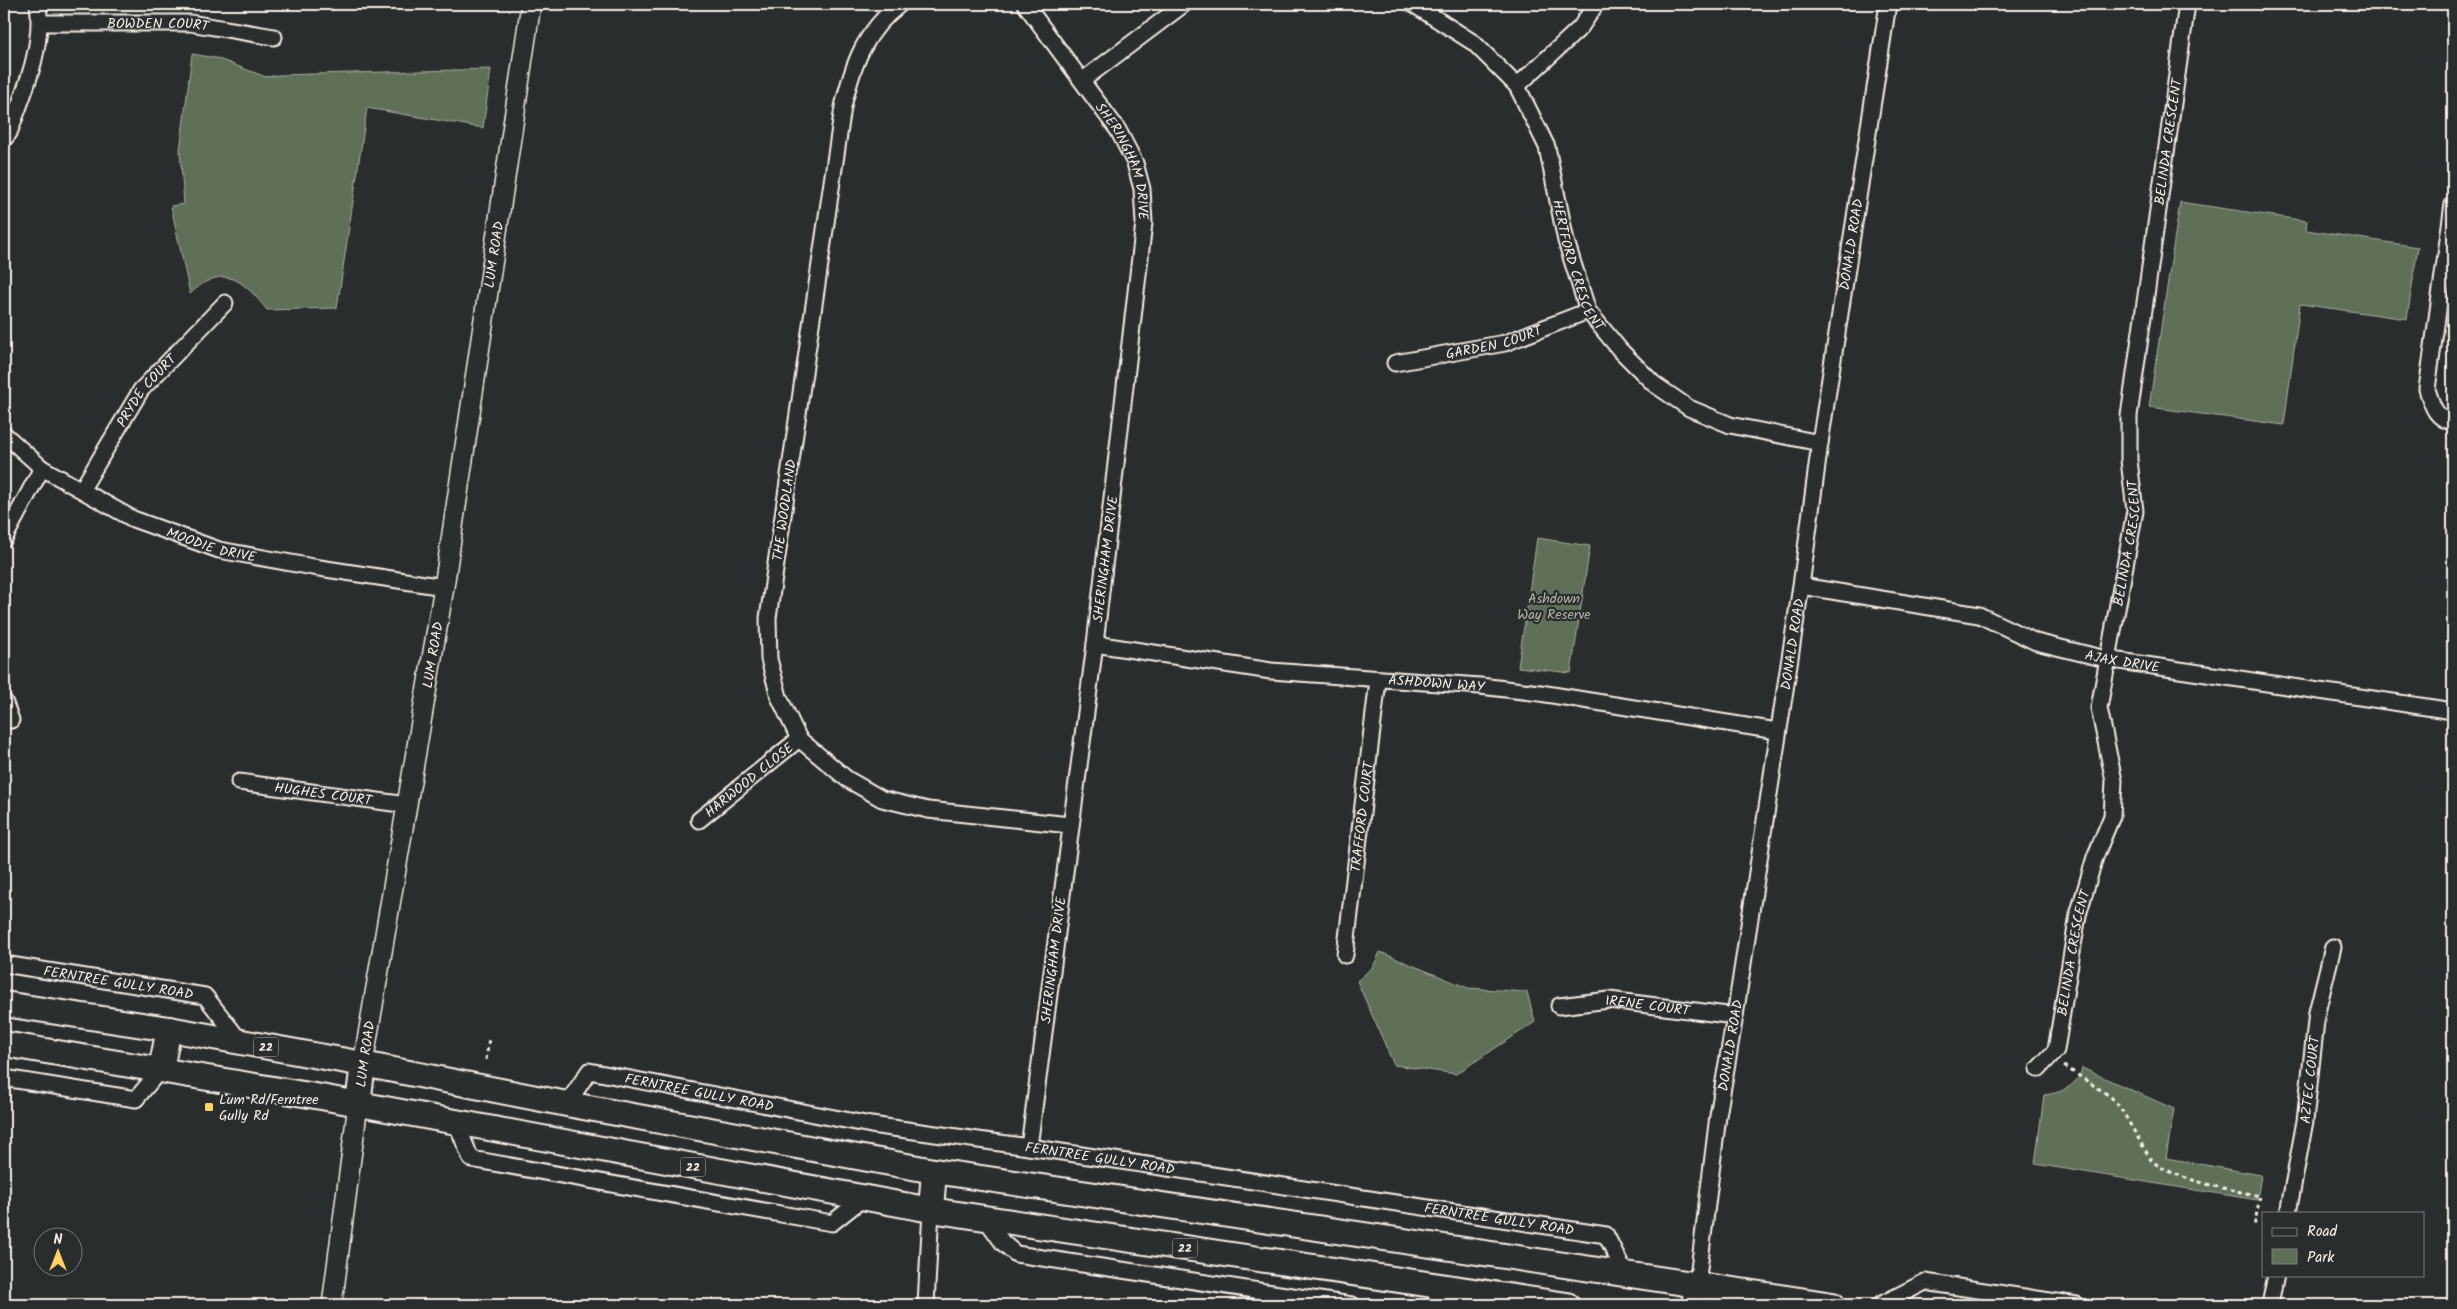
<svg xmlns="http://www.w3.org/2000/svg" width="2457" height="1309" font-family="Kalam,sans-serif">
<style>
.green{fill:#607058;stroke:#aab0a0}
.lines{fill:none;stroke-linecap:round;stroke-linejoin:round}
.minor-casing{stroke:#f4f1e8;stroke-width:19}
.tertiary-casing{stroke:#f4f1e8;stroke-width:22}
.primary-casing{stroke:#f4f1e8;stroke-width:28}
.path{stroke:#f4f1e8;stroke-width:3;stroke-dasharray:4 4;stroke-linecap:butt}
.minor{stroke:#2a2d2e;stroke-width:15}
.tertiary{stroke:#2a2d2e;stroke-width:19}
.primary{stroke:#2a2d2e;stroke-width:24}
.poi-dot{fill:#ffd166;stroke:#2a2d2e;stroke-width:2}
.labels{text-anchor:middle;stroke-width:4.5;stroke-linejoin:round;paint-order:stroke}
.shield{fill:#2a2d2e;stroke:#b7b6b0;stroke-width:1}
.shield-label{font-size:12px;font-weight:bold;fill:#f4f1e8}
.street-label{font-size:14px;fill:#f4f1e8;stroke:#2a2d2e}
.park-label{font-size:14px;fill:#b1b7a7;stroke:#2a2d2e}
.poi-label{font-size:14px;fill:#f4f1e8;stroke:#2a2d2e;text-anchor:start}
</style>
<rect width="100%" height="100%" fill="#2a2d2e"/>
<filter id="ink" filterUnits="userSpaceOnUse"><feTurbulence type="fractalNoise" baseFrequency=".02" numOctaves="2"/><feDisplacementMap in="SourceGraphic" scale="10" xChannelSelector="R" yChannelSelector="G"/><feConvolveMatrix kernelMatrix="1 2 1 2 8 2 1 2 1" color-interpolation-filters="sRGB"/></filter>
<g filter="url(#ink)">
<g class="green">
<path d="M192,54L216,58L266,77L279,75L491,69L483,128L367,108L337,308L267,310C243,280 224,262 190,294L171,206L184,204L180,151Z"/>
<polygon points="2180,202 2307,221 2306,230 2418,247 2407,319 2300,304 2284,425 2149,407"/>
<polygon points="1537,538 1590,546 1571,673 1518,667"/>
<polygon points="1380,952 1468,988 1527,992 1535,1022 1456,1074 1394,1065 1357,981 1373,967"/>
<path d="M2082,1068L2174,1109L2166,1158L2261,1175L2257,1200L2035,1164L2044,1095C2061,1093 2078,1086 2082,1068Z"/>
</g>
<g class="lines">
<g class="minor-casing">
<g id="minor">
<path d="M900,4C864,32 853,64 843,107L768,618L769,659L779,697L799,739L847,779L882,799L928,810L1070,825"/>
<path id="s1" d="M1025,4L1118,130L1135,163L1142,189L1144,223L1095,644L1029,1147"/>
<path id="s2" d="M1413,4L1474,43L1517,86L1547,147L1566,241L1588,311L1620,350L1654,384L1689,408L1730,425L1820,443"/>
<path id="s3" d="M40,23H190L274,37"/>
<polyline points="1083,80 1184,4"/>
<polyline points="1517,86 1580,28 1596,4"/>
<path d="M4,139L9,133C24,92 44,48 38,4"/>
<path d="M2453,204L2427,389C2432,405 2435,419 2453,422"/>
<path id="s4" d="M1395,363L1505,343L1588,311"/>
<path id="s5" d="M4,434L42,468L133,519L219,550L313,567L444,587"/>
<path id="s6" d="M82,489L141,390L225,303"/>
<polyline points="4,539 42,468"/>
<path id="s7" d="M1801,586L1979,615L2036,642L2106,659L2453,711"/>
<path id="s8" d="M1095,644L1271,671L1480,686L1540,693L1777,731"/>
<polyline points="4,701 11,720"/>
<path id="s9" d="M239,782L407,805"/>
<path id="s10" d="M699,820L799,739"/>
<path id="s11" d="M1345,955L1378,680"/>
<path id="s12" d="M4,964L205,996L241,1042"/>
<path id="s13" d="M1559,1006L1609,1000L1735,1016"/>
<path id="s14" d="M2038,1069L2056,1050L2078,915L2095,857L2112,816L2114,781L2099,708L2135,511L2129,460V416L2187,4"/>
<polyline points="4,1078 136,1099 161,1069"/>
<path id="s15" d="M567,1104L589,1071L871,1125L1029,1147L1606,1235L1626,1275"/>
<polyline points="456,1122 471,1159 832,1223 862,1199"/>
<path id="s16" d="M2288,1213L2305,1121L2317,1012L2333,947"/>
<polyline points="985,1218 1003,1243 1016,1254 1352,1305"/>
<path id="s17" d="M1697,1285L1718,1116L1735,1016L1801,586L1820,443L1888,4"/>
<polyline points="926,1305 931,1210"/>
<polyline points="1436,1305 1439,1287"/>
<polyline points="1880,1305 1925,1282 2077,1305"/>
<polyline points="2270,1305 2276,1275"/>
</g>
</g>
<g class="tertiary-casing">
<g id="tertiary">
<path id="s18" d="M363,1064L444,587L531,4"/>
<polyline points="332,1305 358,1104"/>
</g>
</g>
<g class="primary-casing">
<g id="primary">
<polyline points="4,1004 169,1029 363,1064 567,1104 934,1171 1833,1305"/>
<polyline points="4,1044 321,1097 931,1210 1567,1305"/>
<polyline points="161,1069 169,1029"/>
<polyline points="358,1104 363,1064"/>
<polyline points="931,1210 934,1171"/>
<polyline points="1694,1305 1697,1285"/>
</g>
</g>
<g class="path">
<polyline points="486,1060 489,1038"/>
<path d="M2064,1066L2110,1096L2120,1107L2151,1160C2171,1179 2232,1190 2260,1196L2254,1227"/>
<polyline points="1368,1300 1373,1300 1372,1305"/>
</g>
<use href="#minor" class="minor"/>
<use href="#tertiary" class="tertiary"/>
<use href="#primary" class="primary"/>
</g>
</g>
<rect class="poi-dot" x="204" y="1102" width="10" height="10" rx="2.5"/>
<g class="labels">
<g class="shield">
<rect x="253.5" y="1037.5" width="25" height="19" rx="4"/>
<rect x="680.5" y="1157.5" width="25" height="19" rx="4"/>
<rect x="1172.5" y="1238.5" width="25" height="19" rx="4"/>
</g>
<g class="shield-label">
<text x="266" y="1051">22</text>
<text x="693" y="1171">22</text>
<text x="1185" y="1252">22</text>
</g>
<g class="street-label">
<text dy="5" stroke="none"><textPath href="#s3" startOffset="118">BOWDEN COURT</textPath></text>
<text dy="5" stroke="none"><textPath href="#s14" startOffset="950">BELINDA CRESCENT</textPath></text>
<text dy="5" stroke="none"><textPath href="#s1" startOffset="188">SHERINGHAM DRIVE</textPath></text>
<text dy="5" stroke="none"><textPath href="#s17" startOffset="1052">DONALD ROAD</textPath></text>
<text dy="5" stroke="none"><textPath href="#s18" startOffset="820">LUM ROAD</textPath></text>
<text dy="5" stroke="none"><textPath href="#s2" startOffset="324">HERTFORD CRESCENT</textPath></text>
<text dy="5" stroke="none"><textPath href="#s4" startOffset="101">GARDEN COURT</textPath></text>
<text dy="5" stroke="none"><textPath href="#s6" startOffset="118">PRYDE COURT</textPath></text>
<text transform="translate(784 510) rotate(-82)" y="5">THE WOODLAND</text>
<text dy="5" stroke="none"><textPath href="#s5" startOffset="238">MOODIE DRIVE</textPath></text>
<text dy="5" stroke="none"><textPath href="#s14" startOffset="545">BELINDA CRESCENT</textPath></text>
<text transform="translate(1105 559) rotate(-83)" y="5">SHERINGHAM DRIVE</text>
<text dy="5" stroke="none"><textPath href="#s17" startOffset="648">DONALD ROAD</textPath></text>
<text dy="5" stroke="none"><textPath href="#s18" startOffset="415">LUM ROAD</textPath></text>
<text dy="5" stroke="none"><textPath href="#s7" startOffset="332">AJAX DRIVE</textPath></text>
<text dy="5" stroke="none"><textPath href="#s8" startOffset="344">ASHDOWN WAY</textPath></text>
<text dy="5" stroke="none"><textPath href="#s10" startOffset="64">HARWOOD CLOSE</textPath></text>
<text dy="5" stroke="none"><textPath href="#s9" startOffset="85">HUGHES COURT</textPath></text>
<text dy="5" stroke="none"><textPath href="#s11" startOffset="139">TRAFFORD COURT</textPath></text>
<text dy="5" stroke="none"><textPath href="#s14" startOffset="125">BELINDA CRESCENT</textPath></text>
<text transform="translate(1053 960) rotate(-83)" y="5">SHERINGHAM DRIVE</text>
<text dy="5" stroke="none"><textPath href="#s12" startOffset="116">FERNTREE GULLY ROAD</textPath></text>
<text dy="5" stroke="none"><textPath href="#s13" startOffset="89">IRENE COURT</textPath></text>
<text dy="5" stroke="none"><textPath href="#s17" startOffset="242">DONALD ROAD</textPath></text>
<text transform="translate(365 1054) rotate(-82)" y="5">LUM ROAD</text>
<text dy="5" stroke="none"><textPath href="#s16" startOffset="135">AZTEC COURT</textPath></text>
<text dy="5" stroke="none"><textPath href="#s15" startOffset="152">FERNTREE GULLY ROAD</textPath></text>
<text dy="5" stroke="none"><textPath href="#s15" startOffset="558">FERNTREE GULLY ROAD</textPath></text>
<text dy="5" stroke="none"><textPath href="#s15" startOffset="962">FERNTREE GULLY ROAD</textPath></text>
</g>
<g class="park-label">
<text x="1554" y="603">Ashdown<tspan x="1554" dy="16">Way Reserve</tspan></text>
</g>
<g class="poi-label">
<text x="219" y="1104">Lum Rd/Ferntree<tspan x="219" dy="16">Gully Rd</tspan></text>
</g>
</g>
<rect width="2457" height="1309" fill="none" stroke="#2a2d2e" stroke-width="20"/>
<rect x="10" y="10" width="2437" height="1289" fill="none" stroke="#f4f1e8" stroke-width="2" filter="url(#ink)"/>
<rect x="2262" y="1212" width="162" height="65" fill="#2a2d2e" stroke="#7b7b78"/>
<rect x="2272" y="1228" width="25" height="8" fill="#2a2d2e" stroke="#7b7b78"/>
<text x="2307" y="1236" font-size="15" fill="#f4f1e8">Road</text>
<rect x="2272" y="1249" width="25" height="15" fill="#607058" stroke="#7b7b78"/>
<text x="2307" y="1262" font-size="15" fill="#f4f1e8">Park</text>
<g transform="translate(58 1252)"><circle r="24" fill="#2a2d2e" stroke="#7b7b78"/>
<path d="M0-4L9 19L0 12L-9 19Z" fill="#ffd166"/>
<text y="-8" font-size="14" font-weight="bold" text-anchor="middle" fill="#f4f1e8">N</text>
</g>
</svg>
